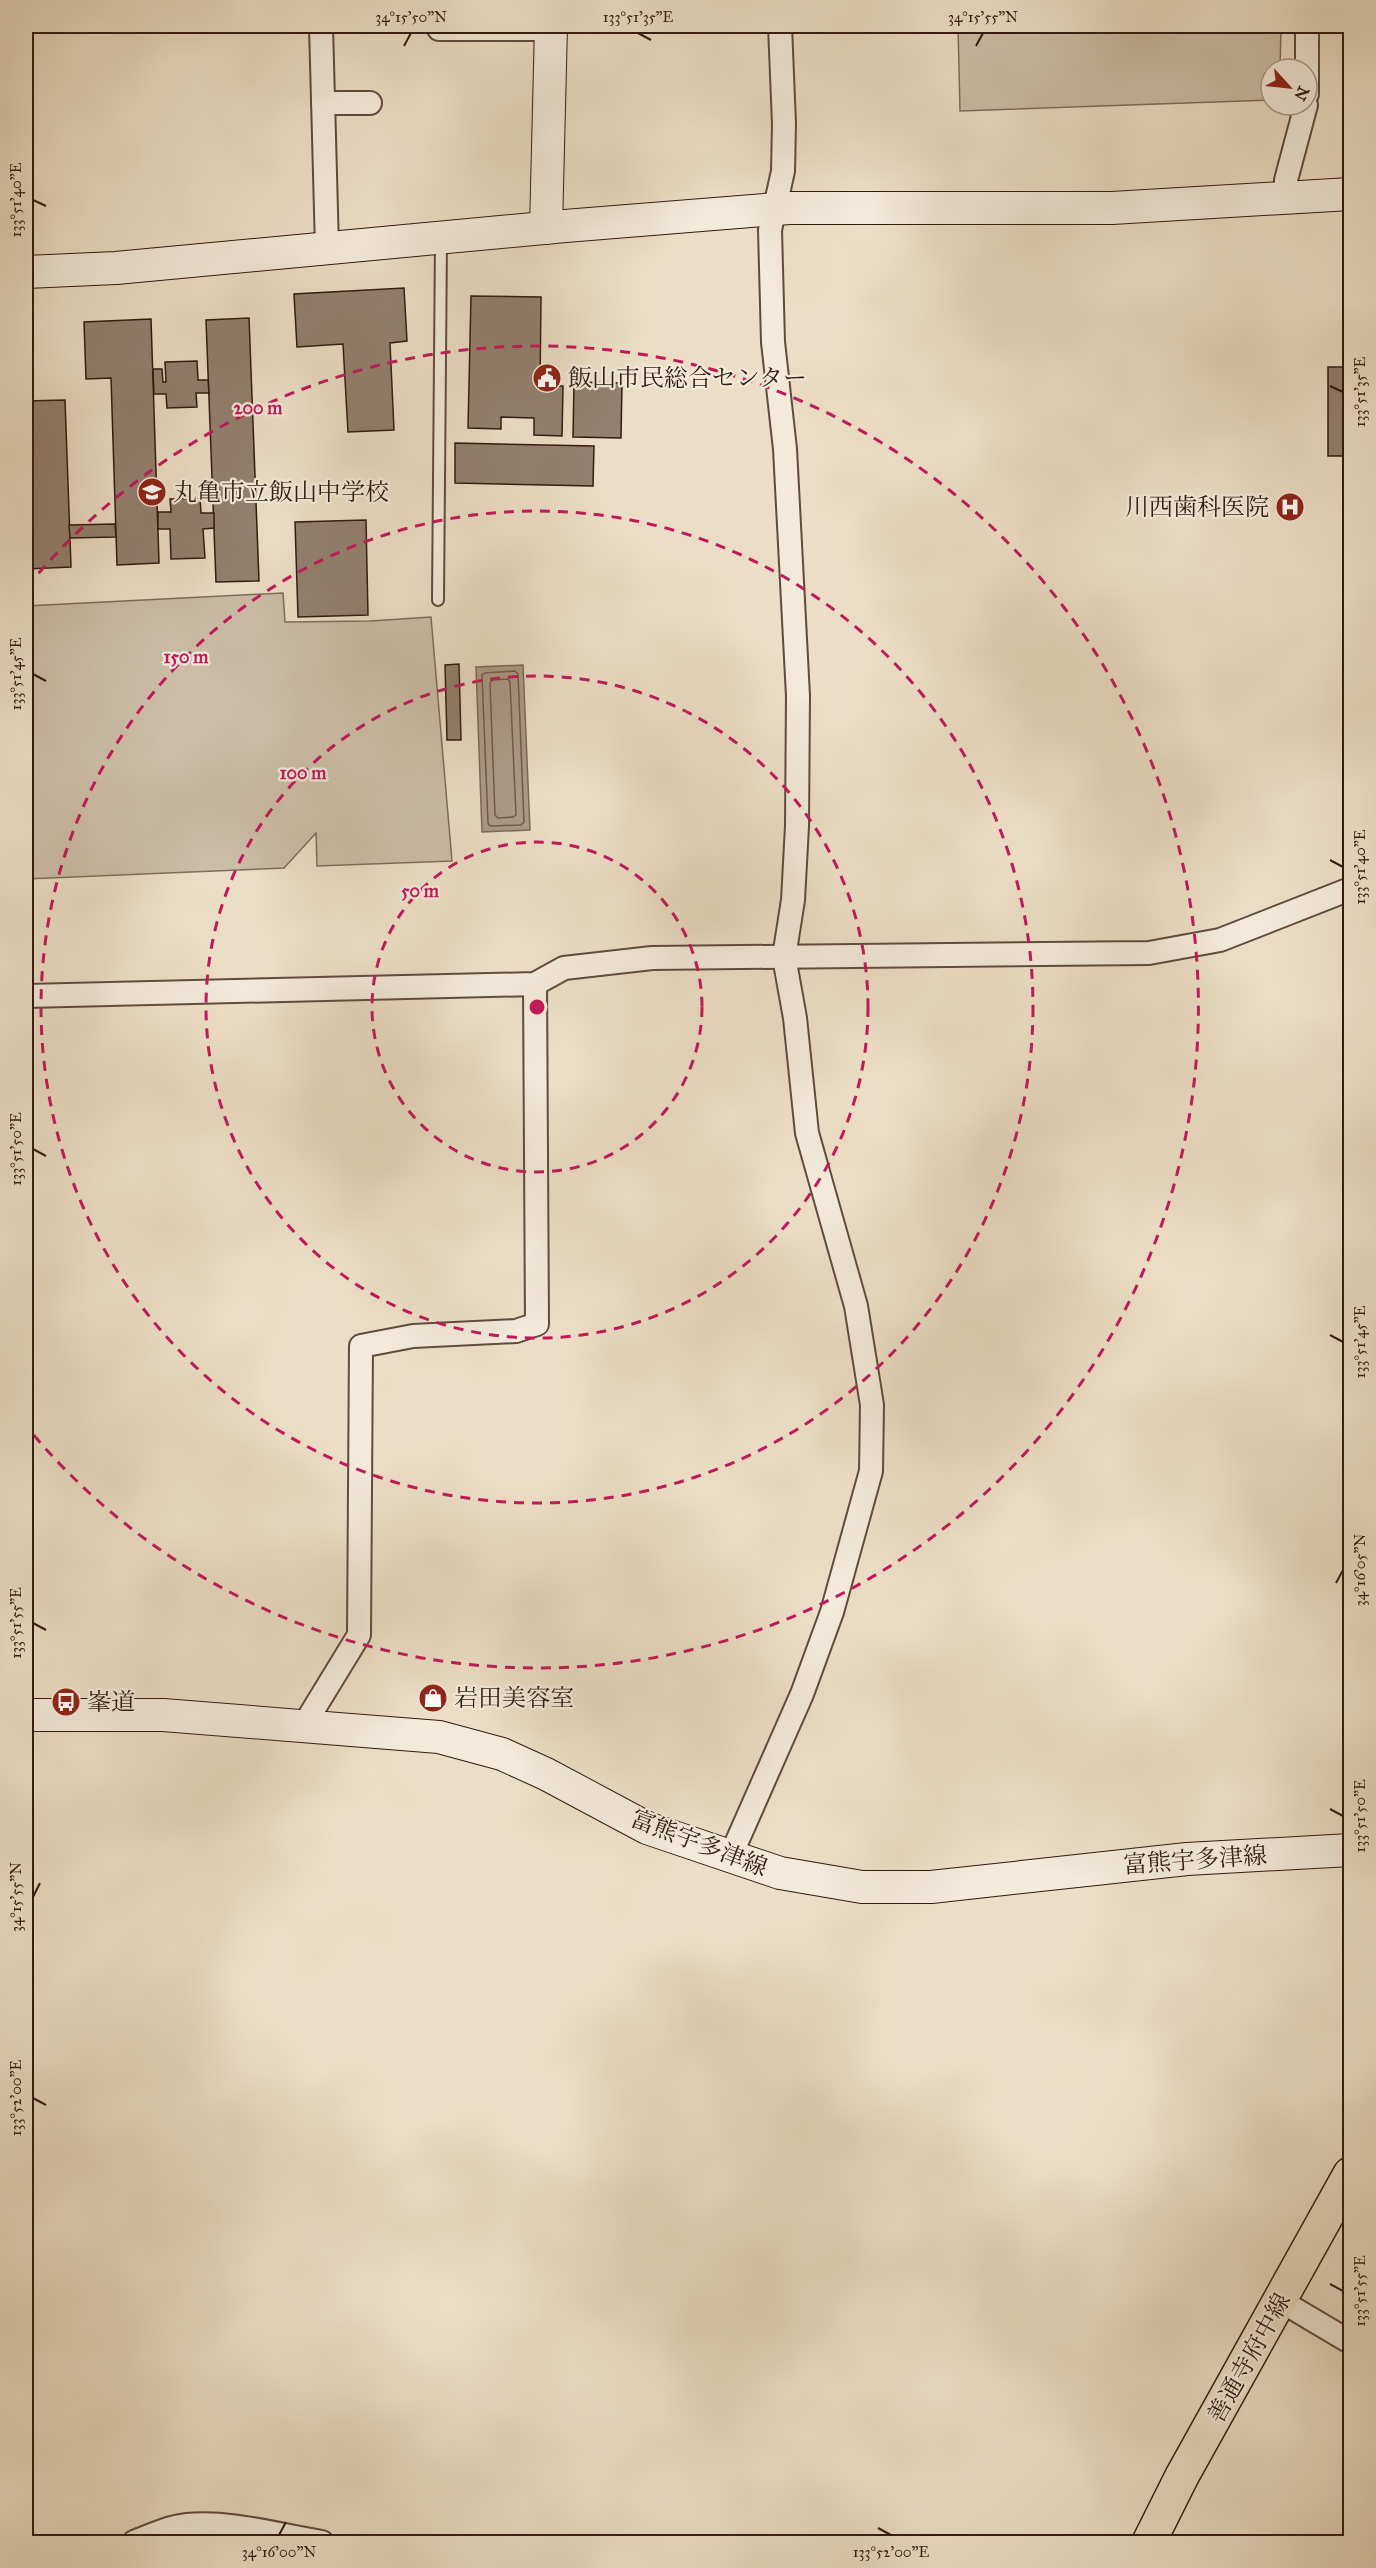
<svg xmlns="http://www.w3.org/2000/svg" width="1376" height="2568" font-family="'IM FELL Great Primer','Noto Serif JP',serif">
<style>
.green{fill:#ccbda7;stroke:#7f6c5c;stroke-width:1.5}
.water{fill:#ad9b88;stroke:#7c6758;stroke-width:1.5}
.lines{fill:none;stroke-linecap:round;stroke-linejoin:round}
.shore{stroke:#705a4c;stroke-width:1.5}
.building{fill:#93806f;stroke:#321a10;stroke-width:1.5}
.lane-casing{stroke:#604b3e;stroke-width:14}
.street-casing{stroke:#604b3e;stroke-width:26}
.secondary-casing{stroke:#321a10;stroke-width:34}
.primary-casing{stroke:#321a10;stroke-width:36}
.lane{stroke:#f3eada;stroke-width:10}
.street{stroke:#f3eada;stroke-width:22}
.secondary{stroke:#f3eada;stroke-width:32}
.primary{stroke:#ecdec6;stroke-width:33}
.ticks{fill:none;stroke:#321a10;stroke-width:2}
.ring{fill:none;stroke:#c2185b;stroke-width:3;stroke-dasharray:10 8}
.labels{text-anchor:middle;stroke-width:4.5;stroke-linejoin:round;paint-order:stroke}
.poi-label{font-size:24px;fill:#321a10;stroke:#f3eada;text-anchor:start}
.street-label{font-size:24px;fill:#321a10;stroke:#f3eada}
.centre{fill:#c2185b;stroke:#f3eada;stroke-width:3}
.ring-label{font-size:18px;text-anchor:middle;font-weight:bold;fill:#c2185b;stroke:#f3eada;stroke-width:4.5;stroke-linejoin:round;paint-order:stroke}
.neatline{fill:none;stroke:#321a10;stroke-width:2}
.ticks-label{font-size:15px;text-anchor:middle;fill:#321a10}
</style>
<rect width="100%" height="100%" fill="#ecdec6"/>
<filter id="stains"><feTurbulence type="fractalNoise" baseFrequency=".00333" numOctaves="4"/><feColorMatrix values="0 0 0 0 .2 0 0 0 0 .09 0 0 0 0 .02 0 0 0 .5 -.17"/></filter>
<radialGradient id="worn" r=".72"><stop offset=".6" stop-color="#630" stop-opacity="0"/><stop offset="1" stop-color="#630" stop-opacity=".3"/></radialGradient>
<g class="green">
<polygon points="958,26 1281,26 1280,69 1271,69 1271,100 960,111"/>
<polygon points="283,593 285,622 370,621 431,617 452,861 317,866 316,833 284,868 26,879 26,606"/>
</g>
<polygon class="water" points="523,665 530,830 482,832 476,667"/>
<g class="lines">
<g class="shore">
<polygon points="515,671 518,674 524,822 521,825 490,826 488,823 482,675 485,673"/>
<polygon points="508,679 510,682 516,815 513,817 498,818 495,815 490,683 492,680"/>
</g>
</g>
<g class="building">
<polygon points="404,288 407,341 390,343 394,430 348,432 343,344 297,347 294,294"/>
<polygon points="471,296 541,297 540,386 563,386 562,436 534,435 534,418 501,417 501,429 468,428"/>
<polygon points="249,318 259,581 216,582 206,320"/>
<polygon points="151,319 159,563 117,565 111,378 86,379 84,322"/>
<polygon points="197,361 198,380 208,380 209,393 196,393 197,407 167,408 166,394 154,394 153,369 162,369 163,382 166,382 165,362"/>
<rect x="1328" y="367" width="22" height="89"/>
<polygon points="574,382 622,383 621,438 573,437"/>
<polygon points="65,400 71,567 26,569 26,401"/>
<polygon points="455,443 594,446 593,486 455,483"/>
<polygon points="200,498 201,513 214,513 214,528 203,529 205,558 171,559 170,529 158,529 158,512 171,512 170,499"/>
<polygon points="366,520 368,615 298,617 295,522"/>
<polygon points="115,524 116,537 70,538 69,525"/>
<polygon points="459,664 461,740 447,740 445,665"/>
</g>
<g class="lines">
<g class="lane-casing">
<polyline id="lane" points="438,600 441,240"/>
</g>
<g class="street-casing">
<g id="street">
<polyline points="321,26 327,248"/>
<polyline points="439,29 552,29"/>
<polyline points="1307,94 1307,26"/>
<polyline points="323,103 370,103"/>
<polyline points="1286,199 1286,180 1306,105"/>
<polyline points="26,996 535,984 564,968 652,958 1149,953 1220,940 1350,889"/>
<polyline points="304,1725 359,1635 361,1346 413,1336 516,1331 537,1324 535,984"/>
<polyline points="731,1855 802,1694 832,1612 871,1471 872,1405 856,1306 807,1133 795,1018 784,957 793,900 797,826 798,696 785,449 773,342 770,230 783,171 784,124 780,26"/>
<polyline points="1281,2301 1350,2342"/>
<path d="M134,2542C151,2535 169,2527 187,2525C232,2521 278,2535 322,2542"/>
</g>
</g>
<g class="secondary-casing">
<g id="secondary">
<polyline points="546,228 551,26"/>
<polyline points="26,272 116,268 565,226 789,208 1112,208 1350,194"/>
<polyline points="26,1715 163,1715 439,1737 502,1754 546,1774 647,1828 780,1873 862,1887 931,1887 1187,1859 1350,1850"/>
</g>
</g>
<g class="primary-casing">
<polyline id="primary" points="1149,2542 1182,2476 1350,2174"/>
</g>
<use href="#lane" class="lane"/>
<use href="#street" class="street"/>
<use href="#secondary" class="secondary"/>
<use href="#primary" class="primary"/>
</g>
<path class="ticks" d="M638,33L651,40M404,46L411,33M976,46L983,33M33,200L46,206M1330,386L1343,392M33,674L46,681M1330,860L1343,867M33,1149L46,1156M1330,1335L1343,1342M1336,1583L1343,1570M33,1623L46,1630M1330,1809L1343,1816M33,1897L40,1883M33,2098L46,2105M1330,2284L1343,2291M878,2528L891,2535M279,2535L286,2522"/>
<g class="ring">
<circle cx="537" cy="1007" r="165"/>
<circle cx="537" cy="1007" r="331"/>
<circle cx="537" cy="1007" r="496"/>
<path d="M27 587A661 661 0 1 1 27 1427"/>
</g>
<defs>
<g id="civic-disc" transform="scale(1.5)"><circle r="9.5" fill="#8f2418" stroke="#f3eada"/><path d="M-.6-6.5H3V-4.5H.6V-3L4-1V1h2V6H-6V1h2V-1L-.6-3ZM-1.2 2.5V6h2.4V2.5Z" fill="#fff"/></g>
<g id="school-disc" transform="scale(1.5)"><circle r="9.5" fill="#8f2418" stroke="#f3eada"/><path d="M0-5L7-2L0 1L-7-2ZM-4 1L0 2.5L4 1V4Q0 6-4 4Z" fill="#fff"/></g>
<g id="hospital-disc" transform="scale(1.5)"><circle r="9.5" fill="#8f2418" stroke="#f3eada"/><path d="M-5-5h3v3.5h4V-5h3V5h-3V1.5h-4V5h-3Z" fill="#fff"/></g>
<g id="shop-disc" transform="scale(1.5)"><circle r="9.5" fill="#8f2418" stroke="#f3eada"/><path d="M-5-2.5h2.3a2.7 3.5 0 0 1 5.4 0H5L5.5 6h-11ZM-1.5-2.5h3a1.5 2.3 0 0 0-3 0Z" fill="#fff"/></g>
<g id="bus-disc" transform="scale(1.5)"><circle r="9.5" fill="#8f2418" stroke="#f3eada"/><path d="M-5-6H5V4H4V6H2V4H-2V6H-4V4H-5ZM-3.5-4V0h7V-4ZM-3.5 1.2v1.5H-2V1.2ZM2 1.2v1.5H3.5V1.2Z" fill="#fff"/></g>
</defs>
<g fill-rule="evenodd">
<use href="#civic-disc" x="547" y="378"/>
<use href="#school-disc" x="152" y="492"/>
<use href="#hospital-disc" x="1290" y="507"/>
<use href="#shop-disc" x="433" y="1698"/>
<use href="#bus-disc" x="66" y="1702"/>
</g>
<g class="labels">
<g class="poi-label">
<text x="568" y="386">飯山市民総合センター</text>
<text x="173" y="500">丸亀市立飯山中学校</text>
<text x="1269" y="515" text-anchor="end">川西歯科医院</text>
<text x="454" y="1706">岩田美容室</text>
<text x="87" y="1710">峯道</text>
</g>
<g class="street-label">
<text transform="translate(699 1843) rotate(21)" y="8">富熊宇多津線</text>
<text transform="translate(1195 1860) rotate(-4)" y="8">富熊宇多津線</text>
<text transform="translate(1249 2358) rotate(-61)" y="8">善通寺府中線</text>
</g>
</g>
<circle cx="537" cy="1007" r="9" class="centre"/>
<g class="ring-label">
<text x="258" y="414">200 m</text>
<text x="186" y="663">150 m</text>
<text x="303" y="779">100 m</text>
<text x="420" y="897">50 m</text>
</g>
<rect width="1376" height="2568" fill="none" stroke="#ecdec6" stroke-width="66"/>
<g transform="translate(1289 87) rotate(117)"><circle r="28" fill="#f3eada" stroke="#a69789" stroke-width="1.5"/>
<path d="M0-4.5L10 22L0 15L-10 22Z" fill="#8f2418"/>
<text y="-9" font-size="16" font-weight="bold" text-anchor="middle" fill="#321a10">N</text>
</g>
<rect x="33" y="33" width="1310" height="2502" class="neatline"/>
<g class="ticks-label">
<text x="411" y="22">34°15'50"N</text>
<text x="638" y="22">133°51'35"E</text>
<text x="983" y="22">34°15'55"N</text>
<text transform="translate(16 200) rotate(-90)" y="5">133°51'40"E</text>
<text transform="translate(1360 392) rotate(-90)" y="5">133°51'35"E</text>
<text transform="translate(16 674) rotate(-90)" y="5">133°51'45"E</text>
<text transform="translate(1360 867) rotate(-90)" y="5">133°51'40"E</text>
<text transform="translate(16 1149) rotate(-90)" y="5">133°51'50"E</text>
<text transform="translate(1360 1342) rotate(-90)" y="5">133°51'45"E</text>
<text transform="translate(1360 1570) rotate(-90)" y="5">34°16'05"N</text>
<text transform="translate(16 1623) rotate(-90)" y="5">133°51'55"E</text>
<text transform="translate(1360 1816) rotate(-90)" y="5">133°51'50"E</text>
<text transform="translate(16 1897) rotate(-90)" y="5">34°15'55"N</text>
<text transform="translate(16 2098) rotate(-90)" y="5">133°52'00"E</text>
<text transform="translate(1360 2291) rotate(-90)" y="5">133°51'55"E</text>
<text x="279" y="2557">34°16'00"N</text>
<text x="891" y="2557">133°52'00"E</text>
</g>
<rect width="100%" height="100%" filter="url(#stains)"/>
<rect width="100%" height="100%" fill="url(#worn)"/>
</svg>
